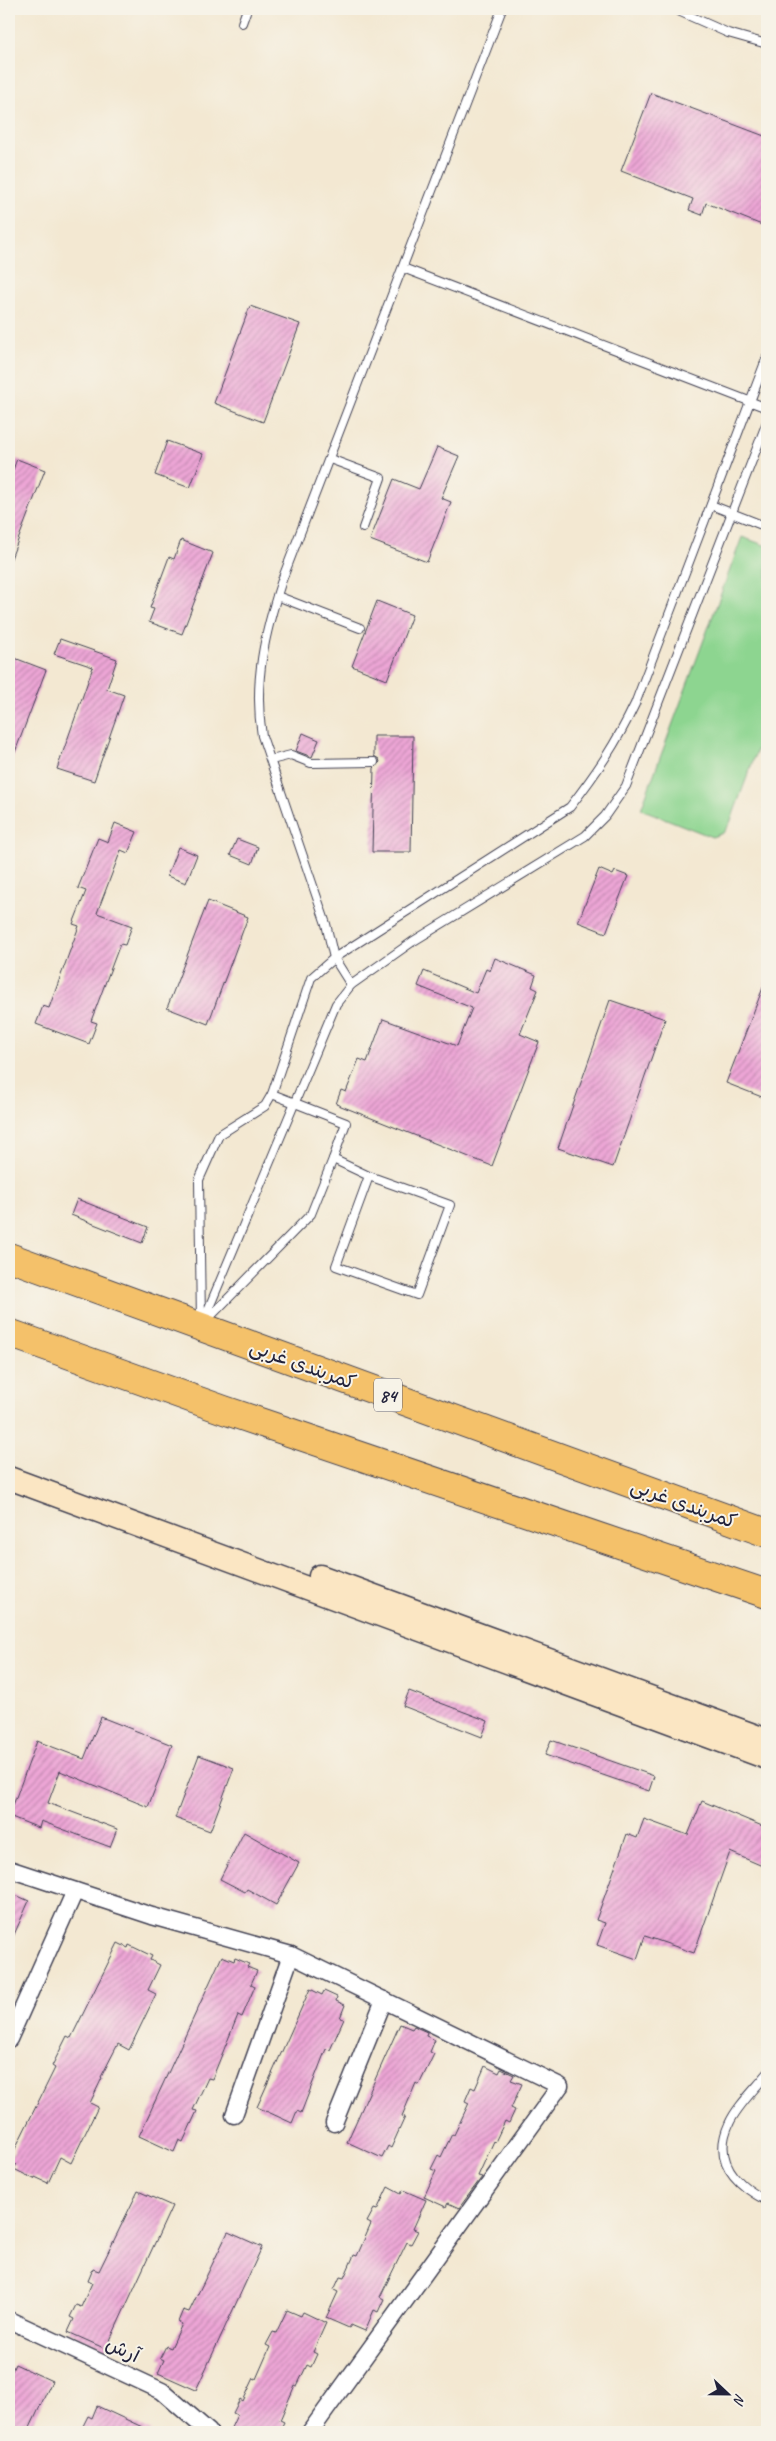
<svg xmlns="http://www.w3.org/2000/svg" width="776" height="2441" font-family="Caveat,'Playpen Sans Arabic',sans-serif">
<style>
.green{fill:#8dd590;stroke:#587c66}
.building{fill:url(#building-hatch)}
.lines{fill:none;stroke-linecap:round;stroke-linejoin:round}
.lane-casing{stroke:#414052;stroke-width:10}
.street-casing{stroke:#414052;stroke-width:19}
.secondary-casing{stroke:#414052;stroke-width:25}
.highway-casing{stroke:#414052;stroke-width:30}
.lane{stroke:#fff;stroke-width:8}
.street{stroke:#fff;stroke-width:16}
.secondary{stroke:#fbe6c3;stroke-width:22}
.highway{stroke:#f4c16a;stroke-width:28}
.labels{text-anchor:middle;stroke-width:4;stroke-linejoin:round;paint-order:stroke}
.shield{fill:#f7f3e8;stroke:#62616f;stroke-width:1}
.shield-label{font-size:19px;font-weight:bold;fill:#22223b}
.street-label{font-size:20px;fill:#22223b;stroke:#f7f3e8}
</style>
<defs>
<pattern id="building-hatch" width="6" height="6" patternUnits="userSpaceOnUse" patternTransform="scale(1.25)"><rect width="6" height="6" fill="#eda6d6"/><path d="M-1 1l2-2M0 6l6-6M5 7l2-2" fill="none" stroke="#c087af"/></pattern>
</defs>
<rect width="100%" height="100%" fill="#f7f3e8"/>
<filter id="ink" filterUnits="userSpaceOnUse"><feTurbulence type="fractalNoise" baseFrequency=".02" numOctaves="2"/><feDisplacementMap in="SourceGraphic" scale="10" xChannelSelector="R" yChannelSelector="G"/><feConvolveMatrix kernelMatrix="1 2 1 2 8 2 1 2 1" color-interpolation-filters="sRGB"/></filter>
<filter id="wash" filterUnits="userSpaceOnUse"><feTurbulence type="fractalNoise" baseFrequency=".0096" numOctaves="4" result="noise"/><feDisplacementMap in="SourceGraphic" scale="20" xChannelSelector="R" yChannelSelector="G"/><feGaussianBlur stdDeviation="1.12" result="paint"/><feColorMatrix in="noise" values="0 0 0 0 0 0 0 0 0 0 0 0 0 0 0 0 0 1.4 0 .05"/><feComposite in="paint" operator="in"/></filter>
<g filter="url(#wash)">
<rect width="100%" height="100%" fill="#f3e8d2"/>
<polygon class="green" points="742,537 767,546 767,723 730,823 723,833 712,837 641,809"/>
<g id="blocks">
<g class="building">
<polygon points="651,93 767,137 767,227 706,203 702,215 689,210 693,199 621,171"/>
<polygon points="250,306 300,324 263,422 214,403"/>
<polygon points="167,441 203,454 190,488 155,475"/>
<polygon points="437,447 459,456 441,498 451,502 427,562 370,540 394,479 419,489"/>
<polygon points="17,459 45,470 10,561 9,480"/>
<polygon points="181,540 213,553 182,634 149,622 154,609 150,608 169,557 174,559"/>
<polygon points="377,601 412,615 387,680 352,666"/>
<polygon points="60,639 117,659 107,689 124,695 94,781 57,769 93,667 54,654"/>
<polygon points="12,657 46,670 9,768 9,666"/>
<polygon points="303,733 319,740 312,757 296,751"/>
<polygon points="374,736 413,736 411,852 372,852 374,768 380,762 379,759 374,756"/>
<polygon points="115,823 137,832 128,853 121,850 97,913 132,926 125,945 120,944 91,1021 97,1023 89,1044 36,1024 43,1006 49,1008 79,926 73,924 86,891 78,888 98,838 108,842"/>
<polygon points="237,839 258,847 252,864 230,855"/>
<polygon points="178,847 197,855 186,883 167,876"/>
<polygon points="599,869 613,875 615,871 628,876 606,933 578,922"/>
<polygon points="208,901 248,917 208,1024 167,1008"/>
<polygon points="495,958 536,975 532,987 538,990 520,1034 539,1042 492,1166 336,1104 341,1090 346,1092 359,1059 367,1062 383,1019 457,1046 472,1008 418,986 424,971 476,993 486,969 490,971"/>
<polygon points="766,980 767,981 767,1099 726,1083"/>
<polygon points="610,1000 665,1019 613,1167 558,1148"/>
<polygon points="77,1199 148,1227 142,1243 71,1215"/>
<polygon points="409,1691 488,1721 482,1737 403,1706"/>
<polygon points="101,1717 172,1745 148,1807 60,1771 48,1803 117,1829 110,1847 41,1821 39,1828 9,1816 37,1741 84,1759"/>
<polygon points="551,1740 654,1776 649,1791 545,1755"/>
<polygon points="199,1755 234,1768 210,1831 175,1818"/>
<polygon points="702,1801 767,1828 767,1868 730,1852 694,1953 645,1936 637,1959 597,1945 605,1923 596,1920 627,1834 637,1838 644,1819 688,1835"/>
<polygon points="244,1832 299,1863 276,1905 247,1889 245,1892 220,1879"/>
<polygon points="9,1892 29,1901 9,1946"/>
<polygon points="118,1943 128,1948 129,1945 152,1956 150,1960 160,1965 148,1990 156,1994 129,2050 118,2044 101,2077 102,2078 90,2103 98,2107 71,2163 60,2157 48,2183 35,2177 34,2179 14,2169 16,2165 9,2161 55,2068 52,2066 67,2036 71,2038"/>
<polygon points="222,1956 234,1961 235,1958 249,1964 247,1967 257,1971 251,1984 255,1986 242,2017 238,2015 212,2079 208,2078 193,2110 197,2111 183,2142 179,2140 174,2152 139,2136"/>
<polygon points="310,1989 322,1995 324,1991 337,1997 336,2001 345,2005 340,2018 344,2019 330,2050 326,2049 301,2113 297,2111 292,2123 257,2107"/>
<polygon points="400,2024 412,2029 414,2026 420,2029 427,2032 426,2036 435,2040 430,2052 434,2054 419,2085 416,2083 402,2116 405,2117 391,2148 388,2146 382,2158 347,2142"/>
<polygon points="485,2066 499,2073 501,2069 514,2075 511,2080 522,2084 511,2108 515,2110 509,2123 505,2121 495,2142 494,2141 478,2176 482,2177 459,2208 448,2203 446,2207 424,2197 436,2171 431,2169 438,2155 441,2157 452,2134 454,2135 469,2103 465,2101 471,2087 475,2089"/>
<polygon points="388,2187 401,2194 403,2190 426,2200 413,2229 418,2231 411,2244 407,2242 380,2297 384,2299 378,2312 374,2310 365,2331 351,2325 349,2328 326,2318 338,2292 334,2290 340,2277 344,2278 354,2255 357,2256 371,2224 367,2222 374,2209 377,2210"/>
<polygon points="138,2191 172,2206 106,2349 68,2332 74,2319 70,2317 76,2305 81,2307 92,2283 88,2281 93,2269 99,2271"/>
<polygon points="228,2232 262,2247 196,2390 158,2373 164,2360 160,2358 166,2346 171,2348 182,2324 178,2322 183,2310 189,2312"/>
<polygon points="287,2310 301,2316 303,2312 326,2323 313,2352 317,2354 311,2367 307,2365 297,2386 295,2385 280,2420 284,2422 279,2432 229,2432 237,2415 233,2413 240,2399 243,2401 254,2378 256,2379 270,2347 266,2345 273,2332 276,2333"/>
<polygon points="15,2364 52,2381 28,2432 9,2432 9,2377"/>
<polygon points="97,2406 153,2432 85,2432 86,2429 82,2428 88,2416 92,2418"/>
</g>
</g>
</g>
<g filter="url(#ink)">
<use href="#blocks" fill-opacity="0" stroke="#414052" stroke-width="1"/>
<g class="lines">
<g class="lane-casing">
<g id="lane">
<polyline points="674,9 728,33 767,44"/>
<polyline points="242,23 247,9"/>
<polyline points="403,268 767,408"/>
<polyline points="330,459 381,478 363,528"/>
<polyline points="711,505 767,527"/>
<polyline points="277,596 360,628"/>
<polyline points="271,760 291,755 311,763 374,762"/>
<path d="M351,985L334,958L326,924L262,736C253,682 265,632 282,580L502,9"/>
<polyline points="272,1094 346,1123 333,1159 369,1176"/>
<polygon points="369,1176 450,1205 417,1295 336,1266"/>
<path d="M201,1322L199,1180L219,1135L265,1106L272,1094L311,978L334,958L570,807C597,772 616,744 635,704L767,357"/>
<polyline points="203,1322 336,1004 351,985 412,942 585,836 605,816 626,786 767,422"/>
<polyline points="204,1323 311,1214 333,1159"/>
<path d="M767,2074C756,2088 736,2107 729,2124C712,2161 736,2185 767,2201"/>
</g>
</g>
<g class="street-casing">
<g id="street">
<polyline points="9,1869 152,1916 291,1955 560,2086 310,2432"/>
<polyline points="9,2039 75,1891"/>
<polyline points="234,2115 291,1955"/>
<polyline points="334,2123 384,2000"/>
<polyline points="9,2320 162,2391 209,2432"/>
</g>
</g>
<g class="secondary-casing">
<g id="secondary">
<polyline points="9,1478 767,1758"/>
<polyline points="320,1576 767,1740"/>
</g>
</g>
<g class="highway-casing">
<g id="highway">
<polyline points="9,1257 767,1533"/>
<polyline points="9,1333 224,1410 767,1594"/>
</g>
</g>
<use href="#lane" class="lane"/>
<use href="#street" class="street"/>
<use href="#secondary" class="secondary"/>
<use href="#highway" class="highway"/>
</g>
</g>
<g class="labels">
<rect class="shield" x="374" y="1378.5" width="28" height="33" rx="4"/>
<g class="shield-label">
<text x="388" y="1402">84</text>
</g>
<g class="street-label">
<text transform="translate(303 1364) rotate(20)" y="7">کمربندی غربی</text>
<text transform="translate(684 1503) rotate(20)" y="7">کمربندی غربی</text>
<text transform="translate(123 2349) rotate(25)" y="7">آرش</text>
</g>
</g>
<rect width="776" height="2441" fill="none" stroke="#f7f3e8" stroke-width="30"/>
<g transform="translate(728 2394) rotate(112)" stroke="#f7f3e8" stroke-width="4" paint-order="stroke">
<path d="M0-4L9 19L0 12L-9 19Z" fill="#22223b"/>
<text y="-8" font-size="14" font-weight="bold" text-anchor="middle" fill="#22223b">N</text>
</g>
</svg>
